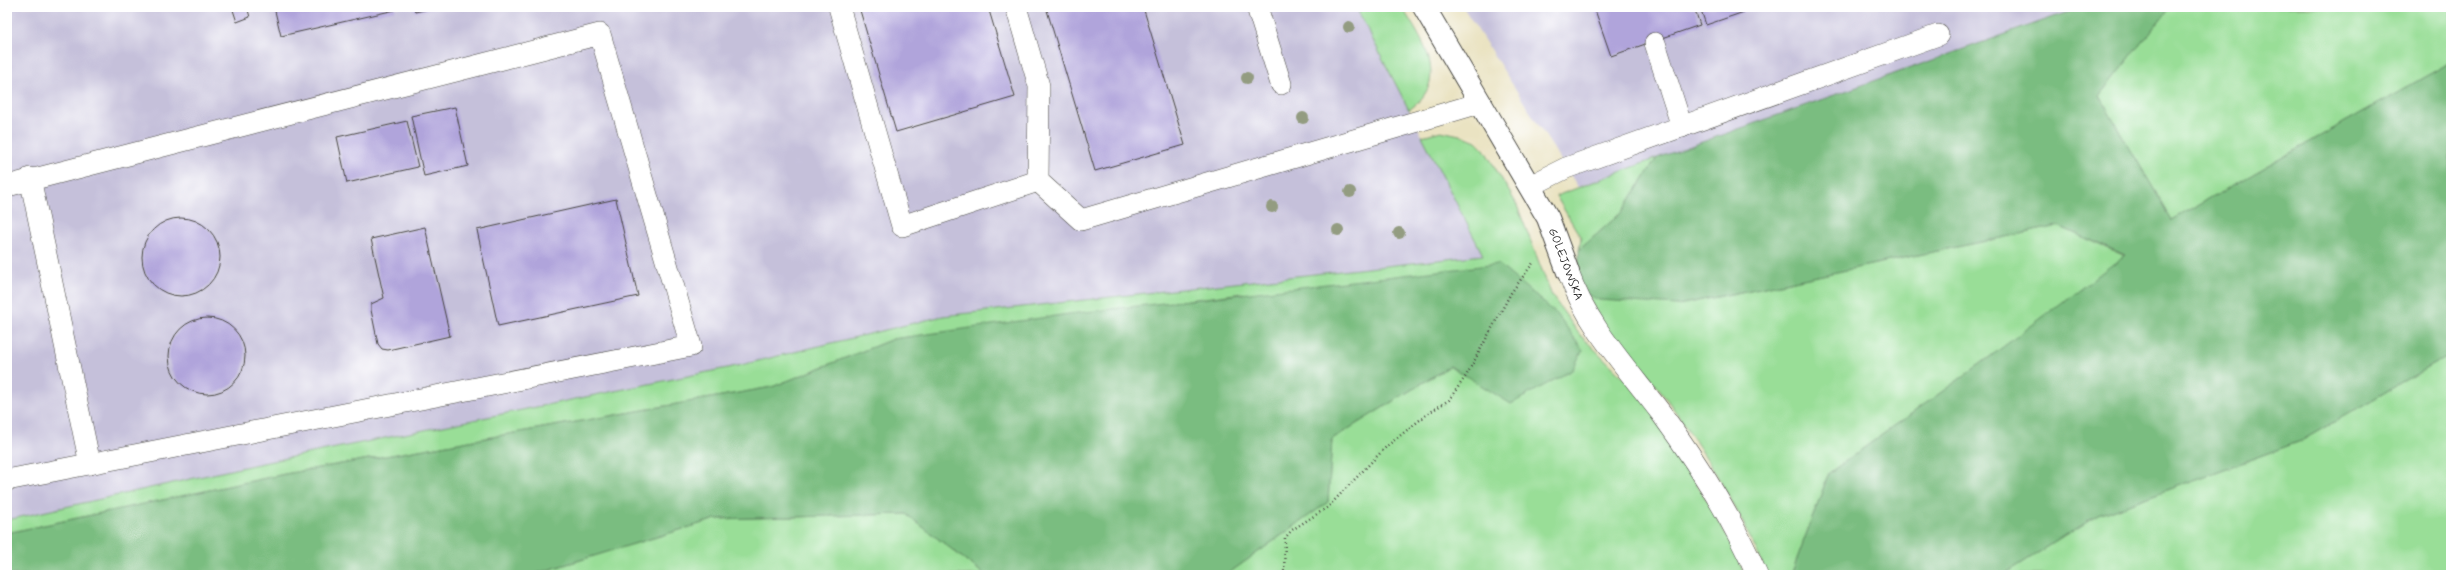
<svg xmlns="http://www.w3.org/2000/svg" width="2458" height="582" font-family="Mynerve,sans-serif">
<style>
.industrial{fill:#c5c0da}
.green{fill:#99de97;stroke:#628461}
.forest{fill:#7abd80;stroke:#527456}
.building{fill:#b0a4db}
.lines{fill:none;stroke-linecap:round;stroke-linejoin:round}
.service-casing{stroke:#484742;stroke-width:22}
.minor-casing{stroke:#484742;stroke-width:24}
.path{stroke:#484742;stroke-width:2.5;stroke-dasharray:1 3;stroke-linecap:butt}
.service{stroke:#fff;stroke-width:21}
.minor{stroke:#fff;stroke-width:22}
.tree{fill:#939c81}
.labels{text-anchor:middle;stroke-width:3;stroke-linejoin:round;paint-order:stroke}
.street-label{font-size:12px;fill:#2b2b2b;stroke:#fff}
</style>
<rect width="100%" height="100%" fill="#fff"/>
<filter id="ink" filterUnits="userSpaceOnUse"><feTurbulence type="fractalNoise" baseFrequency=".025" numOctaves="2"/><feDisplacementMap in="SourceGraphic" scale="8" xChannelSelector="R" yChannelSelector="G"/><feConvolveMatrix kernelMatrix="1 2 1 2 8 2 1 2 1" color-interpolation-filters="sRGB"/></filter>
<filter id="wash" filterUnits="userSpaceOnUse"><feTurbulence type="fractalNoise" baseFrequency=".012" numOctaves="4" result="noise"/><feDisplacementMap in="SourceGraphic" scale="16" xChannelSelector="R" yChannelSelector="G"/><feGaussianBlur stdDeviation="0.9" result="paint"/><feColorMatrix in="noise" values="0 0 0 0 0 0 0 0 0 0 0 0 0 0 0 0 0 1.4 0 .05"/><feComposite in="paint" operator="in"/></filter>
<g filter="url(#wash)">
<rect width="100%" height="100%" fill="#eae3c2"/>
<g class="industrial">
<polygon points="7,7 1356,7 1483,255 943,316 737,366 253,465 7,520"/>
<polygon points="1463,7 2082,7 1578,187"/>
</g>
<g class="green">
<path d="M1356,7H1402C1422,41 1452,79 1409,110Z"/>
<polygon points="2170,7 2451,7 2451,62 2172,220 2099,96"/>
<polygon points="1441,131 1464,136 1476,141 1484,149 1516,203 1552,296 1580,335 1627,381 1653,412 1712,509 1736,552 1744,575 1226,575 1328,502 1332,439 1450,366 1572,370 1242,293 893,339 772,387 285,474 7,533 7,520 253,465 737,366 943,316 1483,255 1422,136"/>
<polygon points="1657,158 1622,212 1579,250 1581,238 1556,196"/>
<path d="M2058,226L2125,256L1979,365L1829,473L1791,575H1767C1743,515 1703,449 1665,397C1650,374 1628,357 1611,336C1601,324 1594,307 1586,294L1678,305Z"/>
<polygon points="2451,354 2451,575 2003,575 2098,515 2301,441"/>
<polygon points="906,514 985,575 531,575 716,519"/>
</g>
<g class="forest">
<polygon points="2082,7 2170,7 2099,96 2172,220 2451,62 2451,354 2301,441 2098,515 2003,575 1791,575 1829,473 1979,365 2125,255 2058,226 1678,305 1599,300 1586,294 1578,279 1579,250 1622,212 1657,158"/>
<polygon points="1498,264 1557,314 1583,350 1572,370 1511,404 1450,366 1332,439 1328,502 1226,575 985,575 906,514 716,519 531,575 7,575 7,533 285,474 772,387 893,339 1069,314"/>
</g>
<g id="blocks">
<g class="building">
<polygon points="232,7 247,7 250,17 237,22"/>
<polygon points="274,7 395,7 395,10 281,36"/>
<polygon points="414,7 433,7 433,8 415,12"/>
<polygon points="859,7 988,7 1015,97 896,132"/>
<polygon points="1046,7 1143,7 1185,145 1095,171"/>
<polygon points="1594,7 1694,7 1700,25 1611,56"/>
<polygon points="1700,7 1742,7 1744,12 1706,25"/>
<polygon points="455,107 468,166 424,176 411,116"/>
<polygon points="407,121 418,167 347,183 337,137"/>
<polygon points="616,199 638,296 498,326 477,230"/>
<circle cx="181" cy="257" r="39"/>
<polygon points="425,227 450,336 388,350 382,349 378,344 371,310 371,304 384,298 371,239"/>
<circle cx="207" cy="356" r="38"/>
</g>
</g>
</g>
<g filter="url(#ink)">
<use href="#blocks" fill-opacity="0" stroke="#484742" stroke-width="1"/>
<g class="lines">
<g class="service-casing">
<g id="service">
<polyline points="839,7 902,226 1038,181"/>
<polyline points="1016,7 1039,86 1038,181 1081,220 1480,103"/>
<polyline points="1257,7 1281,84"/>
<polyline points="1655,43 1682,127"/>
<polyline points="30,178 90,464"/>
<polyline points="7,186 600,34 691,346 7,480"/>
<polyline points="1530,186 1566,168 1938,35"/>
<path d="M1568,272C1587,326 1627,368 1661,413C1698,464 1732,517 1757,575"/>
</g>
</g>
<g class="minor-casing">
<polyline id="minor" points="1424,7 1548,218 1568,272"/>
</g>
<polyline class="path" points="1284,575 1285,538 1292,530 1328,507 1387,446 1430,412 1449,400 1466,376 1511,293 1533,263"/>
<use href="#service" class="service"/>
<use href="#minor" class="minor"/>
</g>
<g class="tree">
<circle cx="1349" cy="27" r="6"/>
<circle cx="1247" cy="78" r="6"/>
<circle cx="1303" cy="118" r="6"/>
<circle cx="1350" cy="192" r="6"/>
<circle cx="1272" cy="207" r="6"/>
<circle cx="1338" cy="230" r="6"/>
<circle cx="1399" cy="233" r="6"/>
</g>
</g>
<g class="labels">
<g class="street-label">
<text transform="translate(1566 264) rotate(69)" y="4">GOLEJOWSKA</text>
</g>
</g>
<rect width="2458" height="582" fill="none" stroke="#fff" stroke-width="24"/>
</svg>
